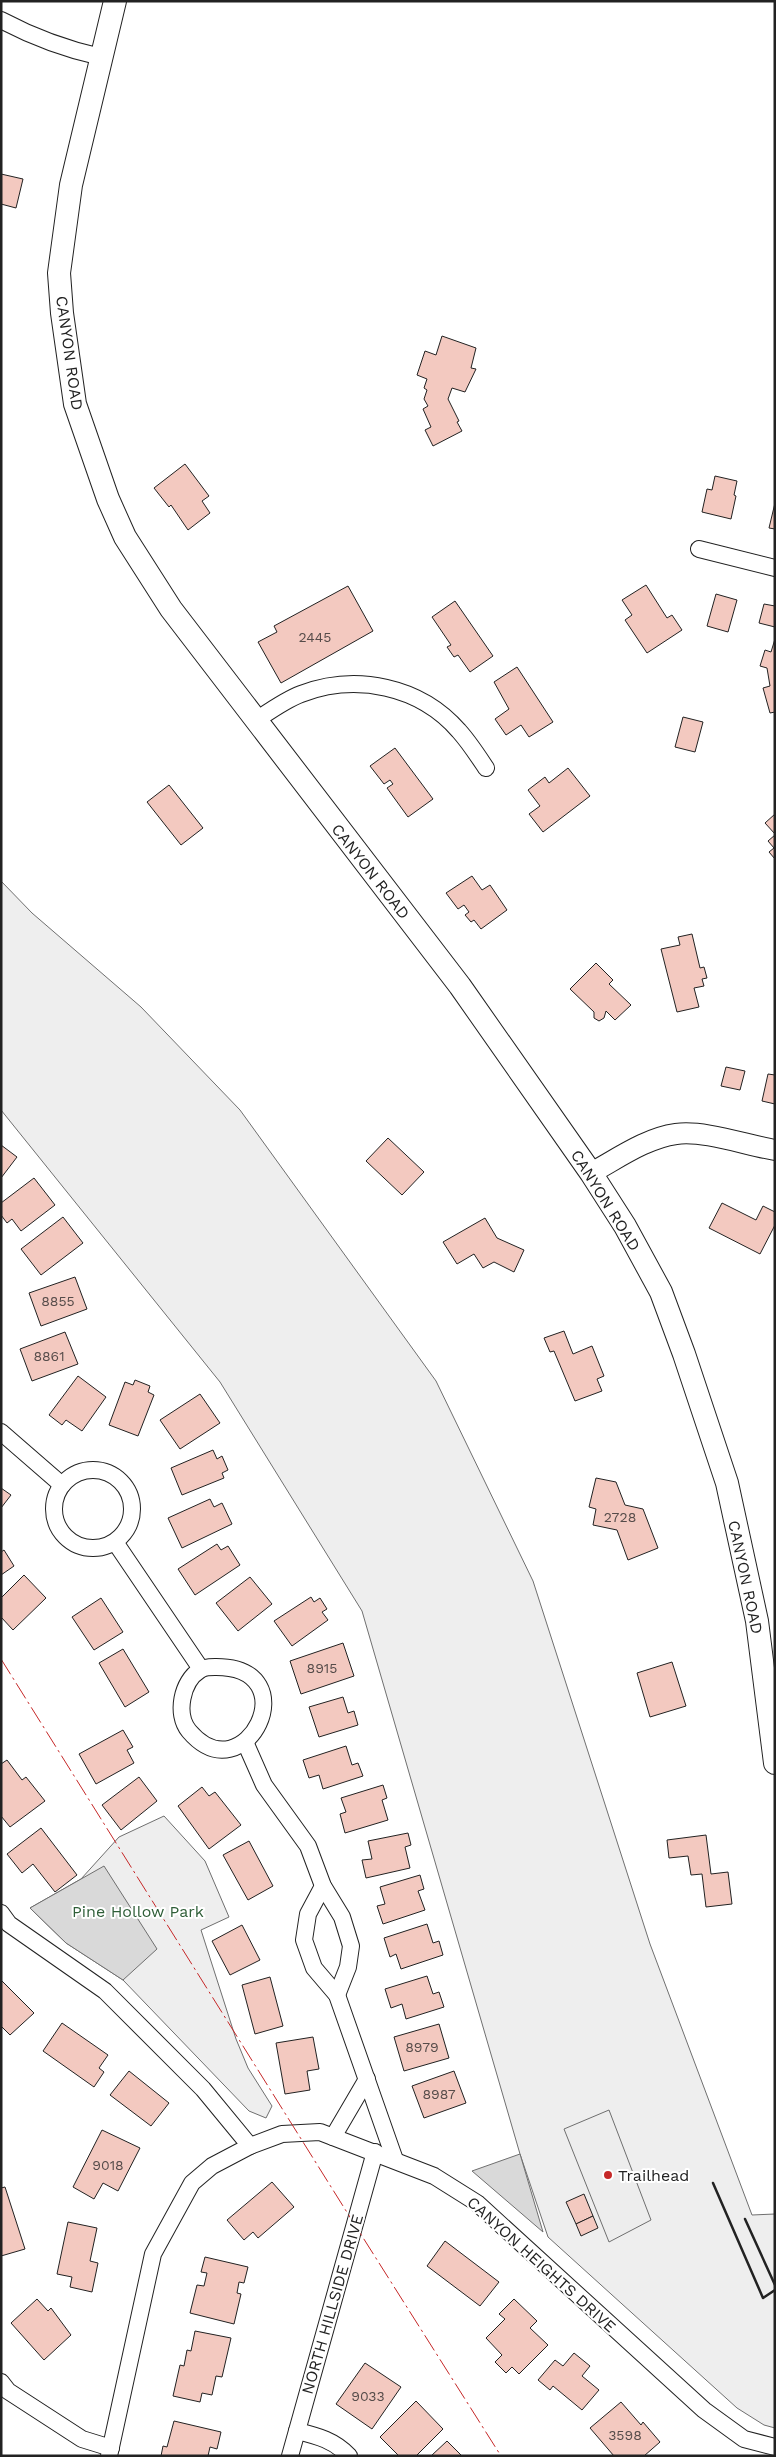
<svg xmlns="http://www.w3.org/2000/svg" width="776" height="2457" font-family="'Work Sans',sans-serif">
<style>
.green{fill:#eee;stroke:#6f6f6f}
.parking{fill:#ededed;stroke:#6f6f6f}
.water{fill:#d9d9d9;stroke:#6f6f6f}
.building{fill:#f3c9c0;stroke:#222}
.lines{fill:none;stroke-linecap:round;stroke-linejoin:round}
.minor-casing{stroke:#222;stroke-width:18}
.tertiary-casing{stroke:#222;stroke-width:22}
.secondary-casing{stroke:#222;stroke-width:24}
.minor{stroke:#fff;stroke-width:16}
.tertiary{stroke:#fff;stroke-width:20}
.secondary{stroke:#fff;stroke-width:22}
.wall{stroke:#222;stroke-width:2.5}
.power{stroke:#c62828;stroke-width:1;stroke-dasharray:18 4 2.5 4;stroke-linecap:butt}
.poi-dot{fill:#c62828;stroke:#fff;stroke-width:2}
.labels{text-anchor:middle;stroke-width:4;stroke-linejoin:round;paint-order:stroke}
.number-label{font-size:14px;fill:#564c4a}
.street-label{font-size:16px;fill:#222;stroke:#fff}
.park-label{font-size:16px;fill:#2f5e38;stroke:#fff}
.poi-label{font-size:16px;fill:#222;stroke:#fff;text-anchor:start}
</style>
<rect width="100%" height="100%" fill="#fff"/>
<g class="green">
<polygon points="1,881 32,913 141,1007 240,1110 436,1381 533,1581 650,1944 752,2215 775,2214 775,2428 764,2425 737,2408 548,2237 520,2154 362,1611 220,1382 1,1110"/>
<polygon points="164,1816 205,1861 229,1917 201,1930 236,2039 248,2068 272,2106 266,2118 249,2111 123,1980 66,1943 30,1908 81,1879 119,1837"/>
</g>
<polygon class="parking" points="609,2110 651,2220 609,2242 564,2129"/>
<g class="water">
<polygon points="104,1866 157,1949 123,1980 66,1943 30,1908"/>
<polygon points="520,2154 543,2232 472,2171"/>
</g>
<g class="building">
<polygon points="1,174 23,179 16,208 1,204"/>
<polygon points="442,336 476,348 471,368 476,369 465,392 452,388 448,399 459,421 457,422 462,431 433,446 425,430 431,427 423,409 428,406 424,399 427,390 424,388 427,379 417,375 425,351 436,355"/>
<polygon points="185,464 209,496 202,501 210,513 188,530 171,505 169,507 154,488"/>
<polygon points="715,476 737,481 734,495 736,496 731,519 702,512 707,489 712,490"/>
<polygon points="775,503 775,529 769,528"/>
<polygon points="646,585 667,618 672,615 682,630 647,653 625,620 632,615 622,600"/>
<polygon points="348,586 373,631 281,683 258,642 277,632 274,626"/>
<polygon points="716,594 737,600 728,632 707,626"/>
<polygon points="455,601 493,656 470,672 458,655 454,657 447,647 451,645 432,617"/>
<polygon points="764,604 775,606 775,627 759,623"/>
<polygon points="775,639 775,712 770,713 763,688 770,686 767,668 760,666 765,650 771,652"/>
<polygon points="517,667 553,722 529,737 521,725 506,735 495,719 509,709 494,682"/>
<polygon points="683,717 703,722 695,752 675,747"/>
<polygon points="395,748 433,799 408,817 387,788 393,784 390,780 384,784 370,766"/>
<polygon points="568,768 590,796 543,832 529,814 540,806 528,790 545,777 549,783"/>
<polygon points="169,785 203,828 181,845 147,802"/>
<polygon points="775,814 775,834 765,823"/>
<polygon points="775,835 775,859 769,852 774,848 768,841"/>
<polygon points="472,876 482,890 490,885 507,910 481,929 474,920 471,922 465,915 469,912 464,905 458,909 446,893"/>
<polygon points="692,934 700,968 704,967 707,978 702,979 704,986 694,988 699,1007 677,1012 661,949 680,945 678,937"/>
<polygon points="596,963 613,980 609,984 631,1005 615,1020 606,1011 604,1018 599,1021 594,1018 594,1012 570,989"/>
<polygon points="726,1067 745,1071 740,1090 721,1086"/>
<polygon points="768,1074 775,1075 775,1104 762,1101"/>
<polygon points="388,1138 424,1172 402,1195 366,1161"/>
<polygon points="1,1145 17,1157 1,1178"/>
<polygon points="34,1178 55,1205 21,1231 12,1219 7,1223 1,1215 1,1203"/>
<polygon points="722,1203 756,1220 763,1206 775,1212 775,1225 760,1254 709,1228"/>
<polygon points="63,1217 83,1243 41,1275 21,1249"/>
<polygon points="485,1218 497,1238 524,1250 514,1272 494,1262 483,1268 474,1254 457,1264 443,1242"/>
<polygon points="75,1277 87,1309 41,1326 29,1293"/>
<polygon points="564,1331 573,1354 592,1346 604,1376 597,1379 602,1391 575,1401 554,1351 550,1352 544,1338"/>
<polygon points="65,1332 78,1364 32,1381 20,1349"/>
<polygon points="78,1376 106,1397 82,1431 66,1420 62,1425 49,1415"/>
<polygon points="135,1380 150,1386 148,1392 154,1395 138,1436 109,1425 125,1382 133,1385"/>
<polygon points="200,1394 220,1423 180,1449 160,1420"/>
<polygon points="213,1450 217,1459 222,1456 228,1470 222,1473 224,1478 182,1495 171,1468"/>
<polygon points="596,1478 616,1482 625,1505 643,1509 658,1548 628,1560 617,1530 593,1525 596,1509 589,1507"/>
<polygon points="1,1488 11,1495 1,1508"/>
<polygon points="210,1499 214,1507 222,1503 232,1524 182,1548 168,1518"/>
<polygon points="217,1544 221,1550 228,1546 240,1565 195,1595 178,1569"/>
<polygon points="4,1550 14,1566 1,1575 1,1552"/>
<polygon points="24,1575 46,1598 13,1630 1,1617 1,1598"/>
<polygon points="250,1577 272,1604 238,1631 216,1603"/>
<polygon points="311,1597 314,1602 320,1598 327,1609 322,1612 328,1620 292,1646 274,1621"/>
<polygon points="101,1598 123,1632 94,1650 72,1617"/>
<polygon points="343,1643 354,1676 301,1694 290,1661"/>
<polygon points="123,1649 149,1692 125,1707 99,1663"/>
<polygon points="672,1662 686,1706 650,1717 637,1673"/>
<polygon points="343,1697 348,1713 354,1711 358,1725 319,1737 309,1707"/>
<polygon points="123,1730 133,1747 127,1750 134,1763 96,1784 79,1754"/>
<polygon points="346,1746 352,1765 358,1763 363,1776 323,1789 319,1775 309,1778 303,1760"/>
<polygon points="7,1760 22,1780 26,1777 45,1801 10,1827 1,1816 1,1764"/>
<polygon points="139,1777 157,1801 121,1830 102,1805"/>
<polygon points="383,1785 387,1798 382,1800 388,1820 345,1833 340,1814 346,1812 341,1798"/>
<polygon points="202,1787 209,1796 215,1792 241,1825 209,1849 178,1806"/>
<polygon points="41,1828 77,1875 55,1892 33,1864 22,1873 7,1854"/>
<polygon points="408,1833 411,1845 405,1847 410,1868 366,1878 362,1860 372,1859 368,1841"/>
<polygon points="706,1835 711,1874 728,1872 732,1904 706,1907 702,1874 691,1875 688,1856 669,1858 667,1840"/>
<polygon points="249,1841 273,1886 248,1900 223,1855"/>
<polygon points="420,1875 424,1889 418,1891 425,1910 383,1924 377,1906 385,1904 380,1887"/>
<polygon points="427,1924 433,1943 439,1941 443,1955 401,1969 396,1954 390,1957 384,1938"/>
<polygon points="242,1925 260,1960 230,1975 212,1941"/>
<polygon points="427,1976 433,1994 439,1992 444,2007 406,2019 402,2004 391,2008 385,1989"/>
<polygon points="270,1977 283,2026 255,2034 242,1985"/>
<polygon points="1,1980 34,2013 10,2035 1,2026"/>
<polygon points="62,2023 108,2055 99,2068 104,2072 94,2087 43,2051"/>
<polygon points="439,2024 449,2058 404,2071 394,2037"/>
<polygon points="313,2037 319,2069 307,2071 310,2090 285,2094 276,2043"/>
<polygon points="129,2071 169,2103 151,2126 110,2095"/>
<polygon points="454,2071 466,2103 424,2118 412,2086"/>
<polygon points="102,2130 140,2148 118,2191 103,2183 94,2199 73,2187"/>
<polygon points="272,2182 294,2207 258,2238 253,2232 244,2240 227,2220"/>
<polygon points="5,2187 25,2249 1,2256 1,2188"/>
<polygon points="584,2194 593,2216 576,2224 566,2202"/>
<polygon points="593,2216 598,2228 581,2236 576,2224"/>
<polygon points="68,2222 97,2228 90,2261 98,2263 92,2292 70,2287 72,2277 57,2274"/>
<polygon points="445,2241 499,2282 480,2306 427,2266"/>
<polygon points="205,2257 248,2267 244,2283 239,2282 237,2293 241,2294 234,2324 190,2313 197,2285 204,2286 207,2273 201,2272"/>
<polygon points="37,2299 48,2311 51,2308 71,2335 44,2360 11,2323"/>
<polygon points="514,2299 537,2321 530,2328 548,2345 519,2374 512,2367 506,2373 495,2362 502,2355 486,2338 505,2319 499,2314"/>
<polygon points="195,2331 231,2338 222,2377 216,2376 212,2395 202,2393 200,2402 173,2396 180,2365 184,2366 187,2350 191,2351"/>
<polygon points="574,2353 590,2366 582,2376 599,2390 582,2410 553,2386 550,2390 538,2380 555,2360 563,2366"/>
<polygon points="365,2363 401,2387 372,2429 336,2404"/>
<polygon points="416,2401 443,2429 416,2456 399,2456 380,2437"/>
<polygon points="621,2402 641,2425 643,2422 660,2442 644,2456 614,2456 590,2428"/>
<polygon points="174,2421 221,2432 217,2449 210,2447 208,2456 161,2456 163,2446 167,2447"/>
<polygon points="447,2441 462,2456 431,2456"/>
</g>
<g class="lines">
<g class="minor-casing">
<g id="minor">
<path d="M1,20C33,37 65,49 101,57"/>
<polyline points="699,549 775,568"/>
<path d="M255,721C270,711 285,700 301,694C356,673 420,686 459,731C469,742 478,756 486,768"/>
<polyline points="1,1432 62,1485"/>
<circle cx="93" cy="1509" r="39"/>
<polyline points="115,1542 201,1669"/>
<path d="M215,1667C310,1666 245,1797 189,1731C175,1714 182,1681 200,1670C204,1667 211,1667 215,1667Z"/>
<polyline points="245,1742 264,1785 308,1846 323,1886 342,1917 351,1946 348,1967 337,1995"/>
<polyline points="323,1886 308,1914 304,1940 314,1968 337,1995 395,2160"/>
<polyline points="1,1913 9,1924 105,1991 203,2089 250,2146"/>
<polyline points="333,2137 367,2079"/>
<polyline points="1,2382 8,2391 82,2439 111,2448"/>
<path d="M297,2431C317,2436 334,2440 349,2456"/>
<polyline points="109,2456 153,2254 192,2183 212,2166 250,2146 282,2134 320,2132 434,2176 477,2203 704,2410 744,2439 775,2447"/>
<polyline points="290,2456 375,2152"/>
</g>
</g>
<g class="tertiary-casing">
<path id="tertiary" d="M591,1173C617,1159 646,1138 676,1134C704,1130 746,1145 775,1150"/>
</g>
<g class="secondary-casing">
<polyline id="secondary" points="115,1 71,185 59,273 62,313 75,404 108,499 125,537 171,609 460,986 591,1173 625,1226 661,1292 684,1354 727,1483 757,1621 775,1763"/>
</g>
<use href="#minor" class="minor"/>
<use href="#tertiary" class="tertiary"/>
<use href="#secondary" class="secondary"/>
<g class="wall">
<polyline points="713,2183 763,2298 775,2290"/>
<polyline points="745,2219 775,2285"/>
</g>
<polyline class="power" points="1,1659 343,2206 501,2456"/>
</g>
<circle class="poi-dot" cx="608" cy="2175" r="5"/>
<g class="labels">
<g class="number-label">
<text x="315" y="642">2445</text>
<text x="58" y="1306">8855</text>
<text x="49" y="1361">8861</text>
<text x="620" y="1522">2728</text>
<text x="322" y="1673">8915</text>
<text x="422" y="2052">8979</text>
<text x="439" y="2099">8987</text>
<text x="108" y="2170">9018</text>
<text x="368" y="2401">9033</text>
<text x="625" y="2440">3598</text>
</g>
<g class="street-label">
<text transform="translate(70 353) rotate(82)" y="6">CANYON ROAD</text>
<text transform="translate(371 871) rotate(52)" y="6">CANYON ROAD</text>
<text transform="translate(606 1200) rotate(58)" y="6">CANYON ROAD</text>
<text transform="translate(746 1577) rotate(78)" y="6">CANYON ROAD</text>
<text transform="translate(542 2264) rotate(42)" y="6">CANYON HEIGHTS DRIVE</text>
<text transform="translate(332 2304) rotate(-74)" y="6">NORTH HILLSIDE DRIVE</text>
</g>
<g class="park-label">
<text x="138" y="1917">Pine Hollow Park</text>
</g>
<g class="poi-label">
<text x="618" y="2181">Trailhead</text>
</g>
</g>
<rect width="776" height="2457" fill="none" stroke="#222222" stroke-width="5"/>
</svg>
